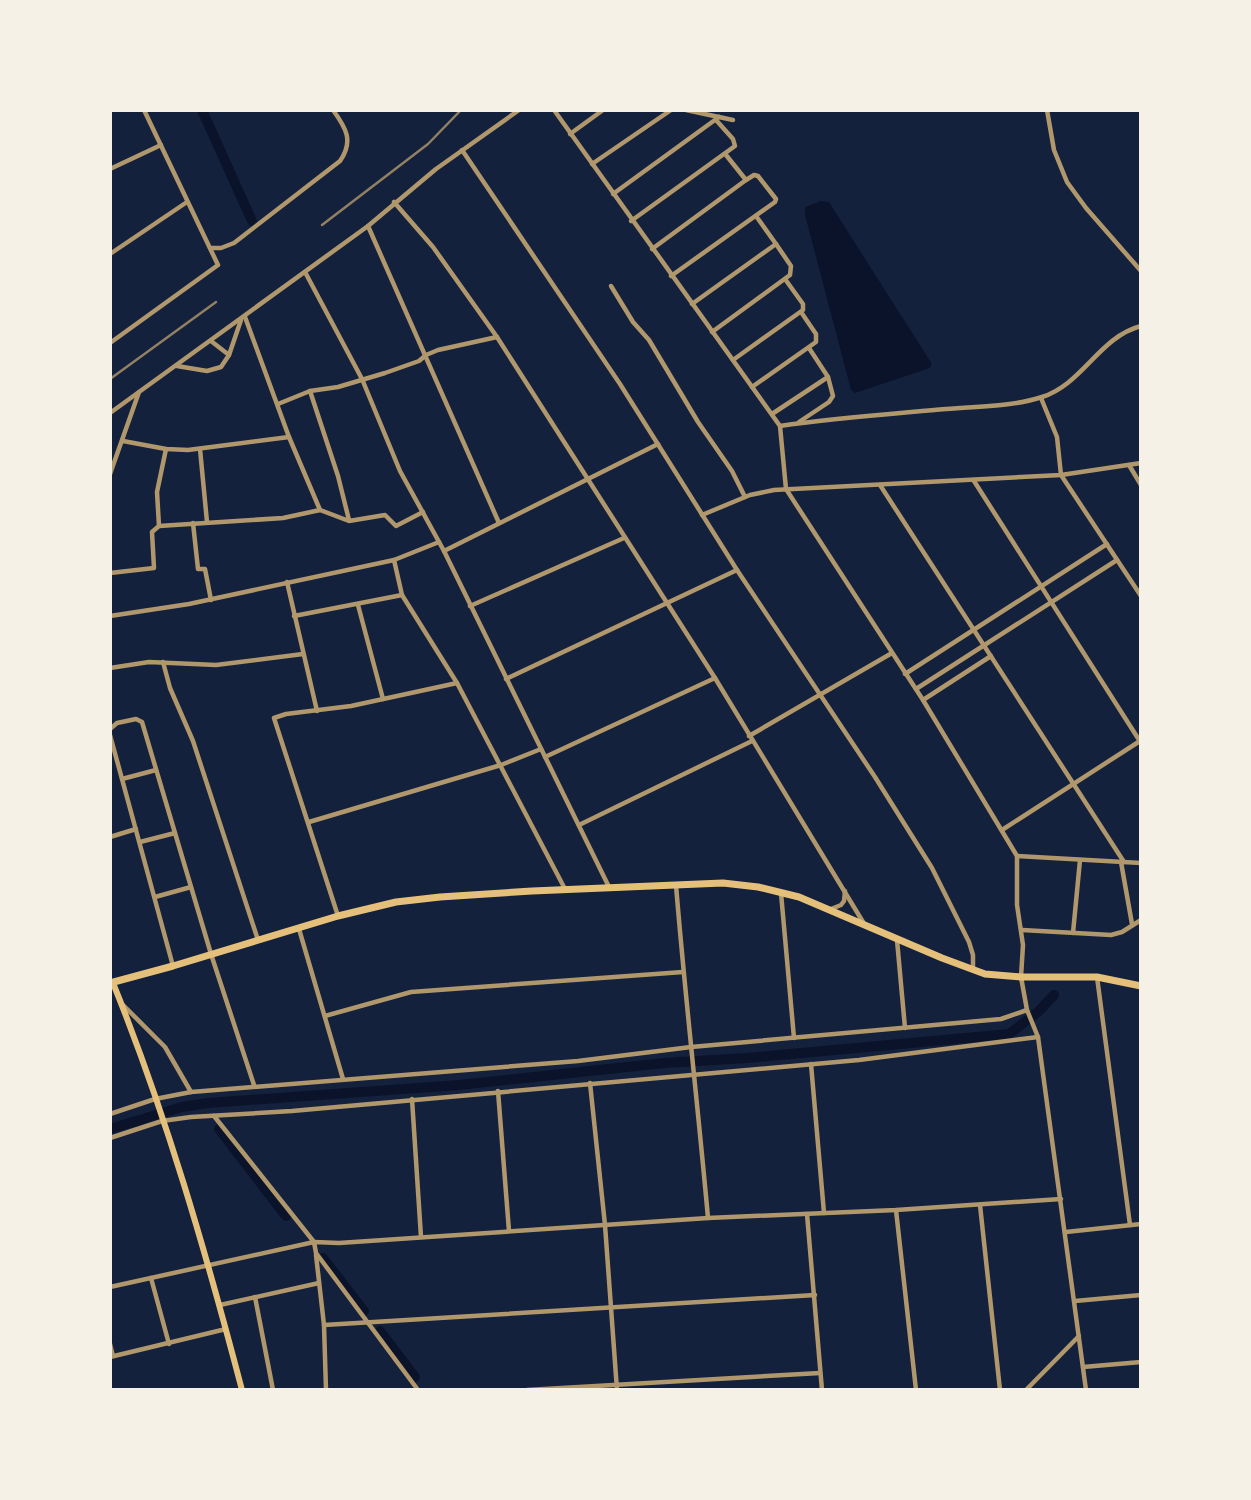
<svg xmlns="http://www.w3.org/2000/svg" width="1251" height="1500" font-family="Helvetica,sans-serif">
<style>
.water{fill:#0b132b}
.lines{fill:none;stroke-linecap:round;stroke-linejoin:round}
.canal{stroke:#0b132b;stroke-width:10}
.minor{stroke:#b1986c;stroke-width:4.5}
.secondary{stroke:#e5c07b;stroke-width:6}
.primary{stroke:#e5c07b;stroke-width:7}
.rail{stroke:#918062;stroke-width:2.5}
</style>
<rect width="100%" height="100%" fill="#14213d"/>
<polygon class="water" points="821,201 829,202 932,364 930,368 855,393 851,390 805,215 805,207"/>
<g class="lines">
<g class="canal">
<polyline points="202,110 252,221"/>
<polyline points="110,1129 182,1107 208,1103 459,1085 664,1063 747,1058 1009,1034 1038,1012 1054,995"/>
<polyline points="219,1129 286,1216"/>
<polyline points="323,1258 364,1311"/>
<polyline points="380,1331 415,1377"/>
</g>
<g class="minor">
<polyline points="554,110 780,426 786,489 923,700 1017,856 1017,905 1023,945 1021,977 1027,1010 1038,1037 1086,1390"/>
<polyline points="686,110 733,120"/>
<polyline points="1047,110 1054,150 1067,182 1086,208 1141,271"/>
<polyline points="570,134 603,110"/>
<polyline points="462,150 620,384 737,570 875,777 932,868 969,942 973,955 973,969"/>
<polyline points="592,164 671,110"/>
<polyline points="110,169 161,145"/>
<polyline points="613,194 719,117"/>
<polyline points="394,202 433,247 497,337 715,678 863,922"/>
<polyline points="631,221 735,146 733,139 716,120"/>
<polyline points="368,226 499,523"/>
<path d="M210,248H221L234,243L340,161C354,141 346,128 333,110"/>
<polyline points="652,249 746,180 726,155"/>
<polyline points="110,254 187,202"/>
<polyline points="305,272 362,379 400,471 444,551 609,887"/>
<polyline points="671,276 775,202 776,199 758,176 754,175 746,180"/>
<polyline points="611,286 633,322 649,340 698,422 732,471 745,497"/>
<polyline points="692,304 776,244 756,216"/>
<polyline points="245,317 289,437 320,510"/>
<polyline points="712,332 790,275 791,266 776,244"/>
<polyline points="211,341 229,355"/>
<polyline points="110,343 218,265 144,110"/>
<polyline points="733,360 803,310 803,304 785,279"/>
<polyline points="177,366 207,371 221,367 229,355 241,320"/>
<polyline points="752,387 816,342 816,334 801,312"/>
<polyline points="310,391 338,476 349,520"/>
<polyline points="1041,398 1057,437 1061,475 1141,596"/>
<polyline points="278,404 310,391 338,387 385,373 419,361 426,355 438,350 497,337"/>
<polyline points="110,413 368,226 436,169 519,110"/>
<polyline points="772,414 828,377"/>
<polyline points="799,422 829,402 833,396 828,377 809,348"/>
<path d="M780,426C835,418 891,414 946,409C977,406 1012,407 1042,397C1083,384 1099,337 1141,326"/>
<polyline points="123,441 166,449 188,450 289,437"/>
<polyline points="200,449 207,522"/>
<polyline points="1129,465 1141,485"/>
<polyline points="110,474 139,392"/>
<polyline points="974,481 1141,743"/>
<polyline points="880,485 1124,862"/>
<polyline points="702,515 750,495 774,490 1061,475 1141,463"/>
<polyline points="193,523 198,569 205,569 211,600"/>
<polyline points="159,526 157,492 166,449"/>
<polyline points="444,551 658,444"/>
<polyline points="394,560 402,595 457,683 565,889"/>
<polyline points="110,573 154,568 152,532 159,526 283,518 320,510 349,521 385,515 396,526 423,512"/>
<polyline points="287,582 317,711"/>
<polyline points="358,605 383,699"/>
<polyline points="470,606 624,538"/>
<polyline points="110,616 189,604 394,560 439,542"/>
<polyline points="294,616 402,595"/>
<polyline points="163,662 170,688 193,741 258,940"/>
<polyline points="110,668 149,662 216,665 303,654"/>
<polyline points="905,674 1107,544"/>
<polyline points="506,679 737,570"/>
<polyline points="916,689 1117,560"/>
<polyline points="923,700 991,656"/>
<polyline points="110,729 117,723 136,719 142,722 211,954 254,1085"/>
<polyline points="110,735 173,966"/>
<polyline points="749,736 892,653"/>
<polyline points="545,757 715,678"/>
<polyline points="122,779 156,770"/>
<polyline points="309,822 501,765 541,749"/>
<polyline points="579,825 752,741"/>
<polyline points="1002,830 1140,741"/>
<polyline points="110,837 136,829"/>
<polyline points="140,842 175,833"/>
<polyline points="1017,856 1141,863"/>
<polyline points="1121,862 1132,924"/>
<path d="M676,885C685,996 698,1107 708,1218"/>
<polyline points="781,893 794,1038"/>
<polyline points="155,897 191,887"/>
<polyline points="831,909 841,905 844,901 845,891"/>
<polyline points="338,916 274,718 286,714 351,706 457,683"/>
<polyline points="299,929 343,1079"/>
<polyline points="1022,930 1111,935 1122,932 1141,920"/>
<polyline points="1073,933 1080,860"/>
<polyline points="897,940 905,1028"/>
<polyline points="1097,977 1130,1225"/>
<polyline points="123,1005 165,1047 191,1092"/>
<polyline points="325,1016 411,992 683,972"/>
<polyline points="811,1064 824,1213"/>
<polyline points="590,1083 605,1225 617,1390"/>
<polyline points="498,1091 509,1231"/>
<polyline points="412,1099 421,1237"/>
<polyline points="110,1114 155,1099 191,1092 578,1061 691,1047 1001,1019 1027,1010"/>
<polyline points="214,1116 314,1242 316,1253 418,1390"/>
<polyline points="110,1138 162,1121 191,1117 292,1111 859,1060 1038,1037"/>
<polyline points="980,1205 1000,1390"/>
<polyline points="896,1210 916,1390"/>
<polyline points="807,1214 822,1390"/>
<polyline points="1066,1232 1141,1224"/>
<polyline points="316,1255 324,1325 326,1390"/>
<polyline points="151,1278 169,1344"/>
<polyline points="110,1287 314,1242 339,1243 708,1218 896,1210 1061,1199"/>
<polyline points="255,1297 273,1390"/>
<polyline points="1075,1301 1141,1295"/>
<polyline points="220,1305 319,1283"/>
<polyline points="324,1325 815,1295"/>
<polyline points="110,1344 113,1356"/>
<polyline points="110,1357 226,1329"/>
<polyline points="1083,1367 1141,1362"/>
<polyline points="527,1390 820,1373"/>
<polyline points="1026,1390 1079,1336"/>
</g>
<path class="secondary" d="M113,983C166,1114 206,1253 242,1390"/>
<polyline class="primary" points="110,983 173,966 338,916 396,902 440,897 532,891 723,883 758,887 799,897 942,958 985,974 1021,977 1097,977 1141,986"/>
<g class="rail">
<polyline points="322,225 428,144 461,110"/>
<polyline points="110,379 216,302"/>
</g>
</g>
<rect width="1251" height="1500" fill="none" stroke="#f6f1e7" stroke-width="224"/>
</svg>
